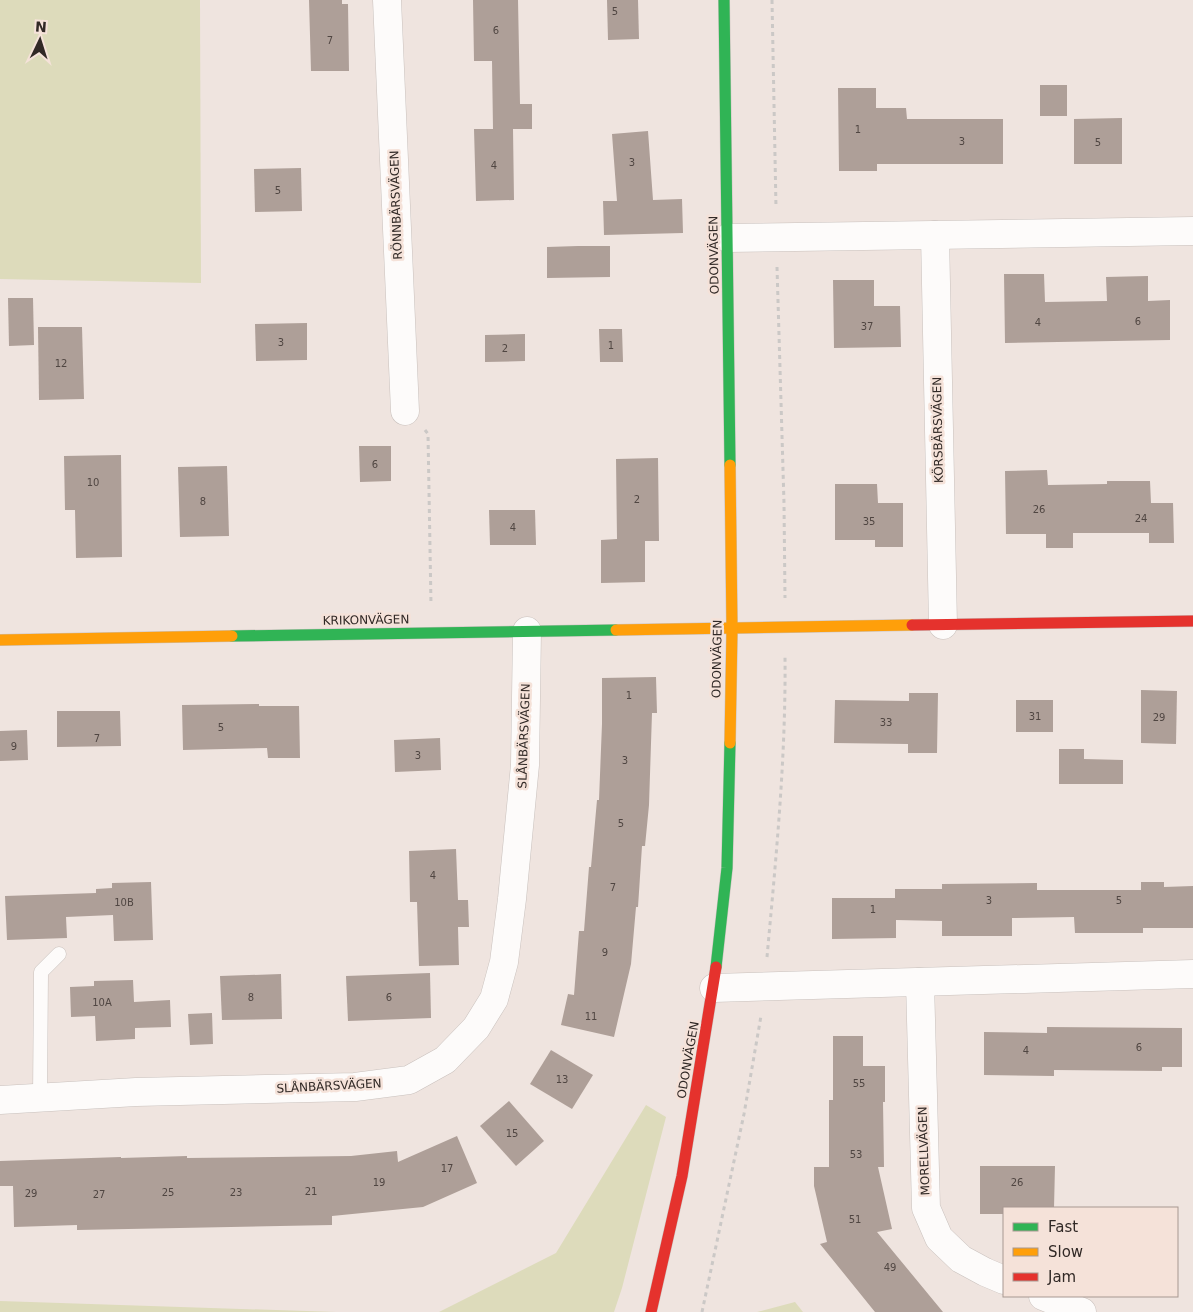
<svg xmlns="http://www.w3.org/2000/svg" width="1193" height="1312" font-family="'DejaVu Sans',sans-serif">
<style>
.green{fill:#dddbbb}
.building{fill:#ae9f98}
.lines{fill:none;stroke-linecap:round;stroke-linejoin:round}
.lane-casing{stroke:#c9c1bd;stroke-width:15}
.street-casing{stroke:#c9c1bd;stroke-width:29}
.fast-casing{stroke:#c9c1bd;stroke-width:12}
.slow-casing{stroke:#c9c1bd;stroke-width:12}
.jam-casing{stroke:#c9c1bd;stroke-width:12}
.path{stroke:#cbc8c6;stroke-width:3;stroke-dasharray:4 4;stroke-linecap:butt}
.lane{stroke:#fdfbfa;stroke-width:14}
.street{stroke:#fdfbfa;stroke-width:28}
.fast{stroke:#30b455;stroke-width:11}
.slow{stroke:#ff9f0a;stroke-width:11}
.jam{stroke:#e5322d;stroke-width:11}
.labels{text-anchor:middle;stroke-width:5;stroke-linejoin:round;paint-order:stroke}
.number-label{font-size:10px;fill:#504642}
.street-label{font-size:12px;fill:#312926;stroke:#f5e2d9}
</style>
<rect width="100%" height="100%" fill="#efe4df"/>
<g class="green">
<polygon points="0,0 200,0 201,283 0,279"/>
<polygon points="646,1105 666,1117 622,1288 614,1312 439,1312 556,1253"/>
<polygon points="0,1301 336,1312 0,1312"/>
<polygon points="795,1302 803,1312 757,1312"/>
</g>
<g class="building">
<polygon points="309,0 342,0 342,4 348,4 349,71 311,71"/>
<polygon points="473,0 518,0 520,104 532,104 532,129 513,129 514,200 476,201 474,129 493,129 492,61 474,61"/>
<polygon points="607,0 638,0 639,39 608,40"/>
<rect x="1040" y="85" width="27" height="31"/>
<polygon points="838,88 876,88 876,108 906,108 907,119 1003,119 1003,164 877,164 877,171 839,171"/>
<polygon points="1122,118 1122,164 1074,164 1074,119"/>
<polygon points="648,131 653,200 682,199 683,233 604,235 603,201 617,201 612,134"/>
<polygon points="301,168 302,211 255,212 254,169"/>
<polygon points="578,246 610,246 610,277 547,278 547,247"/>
<polygon points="1004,274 1044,274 1045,302 1107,301 1106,277 1148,276 1148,301 1170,300 1170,340 1005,343"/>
<polygon points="833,280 874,280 874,306 900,306 901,347 834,348"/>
<polygon points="8,298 33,298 34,345 9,346"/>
<polygon points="307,323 307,360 256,361 255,324"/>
<polygon points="38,327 82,327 84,399 39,400"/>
<polygon points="599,329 622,329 623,362 600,362"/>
<polygon points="525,334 525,361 485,362 485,335"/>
<polygon points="359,446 391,446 391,481 360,482"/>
<polygon points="121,455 122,557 76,558 75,510 65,510 64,456"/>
<polygon points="658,458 659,541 645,541 645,582 601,583 601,540 617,539 616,459"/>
<polygon points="227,466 229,536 180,537 178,467"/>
<polygon points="1047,470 1048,485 1107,484 1107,481 1150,481 1151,503 1173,503 1174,543 1149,543 1149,533 1073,533 1073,548 1046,548 1046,534 1006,534 1005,471"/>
<polygon points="835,484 877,484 878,503 903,503 903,547 875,547 875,540 835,540"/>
<polygon points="489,510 535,510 536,545 490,545"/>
<polygon points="656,677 657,713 652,713 649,805 645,846 642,846 638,907 636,907 631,964 614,1037 561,1025 568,994 574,995 579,931 584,931 589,867 591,867 597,800 599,800 602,724 602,678"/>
<polygon points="1141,690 1177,691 1176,744 1141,743"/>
<polygon points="909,693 938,693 937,753 908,753 908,744 834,743 835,700 909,701"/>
<rect x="1016" y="700" width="37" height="32"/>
<polygon points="259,704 259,706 299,706 300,758 268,758 267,748 183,750 182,705"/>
<polygon points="57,711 120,711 121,746 57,747"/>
<polygon points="27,730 28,760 0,761 0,731"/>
<polygon points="440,738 441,770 395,772 394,740"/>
<polygon points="1059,749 1084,749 1084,759 1123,760 1123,784 1059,784"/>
<polygon points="456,849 458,900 468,900 469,927 458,927 459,965 419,966 417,902 410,902 409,851"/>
<polygon points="151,882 153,940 114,941 113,915 66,917 67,938 7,940 5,896 96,893 96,889 112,888 112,883"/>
<polygon points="1141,882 1164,882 1164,887 1193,886 1193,928 1143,928 1143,933 1075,933 1074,917 1012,918 1012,936 942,936 942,921 896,920 896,938 832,939 832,898 895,898 895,889 942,889 942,884 1037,883 1037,890 1141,890"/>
<polygon points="430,973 431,1018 348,1021 346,976"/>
<polygon points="281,974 282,1019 222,1020 220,976"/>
<polygon points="133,980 134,1002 170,1000 171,1027 135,1028 135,1039 96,1041 95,1016 71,1017 70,987 94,986 94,981"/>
<polygon points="212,1013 213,1044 190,1045 188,1014"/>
<polygon points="1047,1027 1182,1028 1182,1067 1162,1067 1162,1071 1054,1070 1054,1076 984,1075 984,1032 1047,1033"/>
<polygon points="833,1036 863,1036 863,1066 885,1066 885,1102 883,1102 884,1167 878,1167 892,1229 877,1232 943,1312 875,1312 820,1244 827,1242 814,1186 814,1167 829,1167 829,1100 833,1100"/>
<polygon points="551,1050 593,1075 572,1109 530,1084"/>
<polygon points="509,1101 544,1141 516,1166 480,1126"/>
<polygon points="457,1136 477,1183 423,1207 332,1216 332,1225 77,1230 77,1225 14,1227 13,1186 0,1186 0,1161 121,1157 121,1158 187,1156 187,1158 351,1156 397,1151 398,1162"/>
<polygon points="980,1166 1055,1166 1054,1208 1004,1208 1004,1214 980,1214"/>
</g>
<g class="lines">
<g class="lane-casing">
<polyline id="lane" points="40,1098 41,972 59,954"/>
</g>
<g class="street-casing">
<g id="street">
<polyline points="387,0 405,411"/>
<polyline points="935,235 943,625"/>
<polyline points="728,238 1193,231"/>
<polyline points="920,982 926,1208 939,1238 961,1259 985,1272 1004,1280"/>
<polyline points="714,988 1193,974"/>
<polyline points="0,1100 136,1092 355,1087 409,1080 445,1060 476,1028 494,999 504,962 512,899 525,765 527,631"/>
<polyline points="1043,1296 1082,1312"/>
</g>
</g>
<g class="fast-casing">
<g id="fast">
<polyline points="724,0 730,465"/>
<polyline points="232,636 616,630"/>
<polyline points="716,967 727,868 730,743"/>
</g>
</g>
<g class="slow-casing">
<g id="slow">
<polyline points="616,630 912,625"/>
<polyline points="0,640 232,636"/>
<polyline points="730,743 732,629 730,465"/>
</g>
</g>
<g class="jam-casing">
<g id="jam">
<polyline points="912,625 1193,621"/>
<polyline points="651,1312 682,1176 716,967"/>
</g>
</g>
<g class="path">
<polyline points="772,0 776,208"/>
<polyline points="777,267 784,503 785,598"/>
<polyline points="425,430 428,434 431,605"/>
<path d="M767,957C776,858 786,757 785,657"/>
<polyline points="702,1312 744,1114 761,1016"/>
</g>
<use href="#lane" class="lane"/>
<use href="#street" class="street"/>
<use href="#fast" class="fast"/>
<use href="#slow" class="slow"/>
<use href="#jam" class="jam"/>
</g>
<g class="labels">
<g class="number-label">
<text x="615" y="15">5</text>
<text x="496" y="34">6</text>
<text x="330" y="44">7</text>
<text x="858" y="133">1</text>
<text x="962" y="145">3</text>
<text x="1098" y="146">5</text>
<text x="632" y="166">3</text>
<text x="494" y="169">4</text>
<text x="278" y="194">5</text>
<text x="1138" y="325">6</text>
<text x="1038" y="326">4</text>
<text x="867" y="330">37</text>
<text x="281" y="346">3</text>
<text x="611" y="349">1</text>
<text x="505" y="352">2</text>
<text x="61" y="367">12</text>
<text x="375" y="468">6</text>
<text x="93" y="486">10</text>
<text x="637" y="503">2</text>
<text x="203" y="505">8</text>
<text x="1039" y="513">26</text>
<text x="1141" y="522">24</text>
<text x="869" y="525">35</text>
<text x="513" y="531">4</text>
<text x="629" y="699">1</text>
<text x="1035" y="720">31</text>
<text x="1159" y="721">29</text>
<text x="886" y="726">33</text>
<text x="221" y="731">5</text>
<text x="97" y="742">7</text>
<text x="14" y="750">9</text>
<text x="418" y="759">3</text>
<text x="625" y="764">3</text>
<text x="621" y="827">5</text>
<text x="433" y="879">4</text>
<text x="613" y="891">7</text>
<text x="989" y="904">3</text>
<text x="1119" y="904">5</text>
<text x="124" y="906">10B</text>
<text x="873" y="913">1</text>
<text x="605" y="956">9</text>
<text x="251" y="1001">8</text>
<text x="389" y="1001">6</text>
<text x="102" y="1006">10A</text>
<text x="591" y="1020">11</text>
<text x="1139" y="1051">6</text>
<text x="1026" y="1054">4</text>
<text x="562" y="1083">13</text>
<text x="859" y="1087">55</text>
<text x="512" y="1137">15</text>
<text x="856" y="1158">53</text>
<text x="447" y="1172">17</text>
<text x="379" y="1186">19</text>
<text x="1017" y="1186">26</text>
<text x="311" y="1195">21</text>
<text x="168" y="1196">25</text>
<text x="236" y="1196">23</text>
<text x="31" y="1197">29</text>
<text x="99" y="1198">27</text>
<text x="855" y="1223">51</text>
<text x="890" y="1271">49</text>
</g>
<g class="street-label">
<text transform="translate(396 205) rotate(-92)" y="4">RÖNNBÄRSVÄGEN</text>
<text transform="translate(714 255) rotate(-91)" y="4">ODONVÄGEN</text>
<text transform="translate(938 430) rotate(-91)" y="4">KÖRSBÄRSVÄGEN</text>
<text transform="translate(366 620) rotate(-1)" y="4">KRIKONVÄGEN</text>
<text transform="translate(717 659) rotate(-89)" y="4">ODONVÄGEN</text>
<text transform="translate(524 736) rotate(-88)" y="4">SLÅNBÄRSVÄGEN</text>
<text transform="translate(688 1060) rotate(-80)" y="4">ODONVÄGEN</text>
<text transform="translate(329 1086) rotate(-3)" y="4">SLÅNBÄRSVÄGEN</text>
<text transform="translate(924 1151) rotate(-92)" y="4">MORELLVÄGEN</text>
</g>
</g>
<rect x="1003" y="1207" width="175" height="90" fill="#f5e2d9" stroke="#a79891"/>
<rect x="1013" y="1223" width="25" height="8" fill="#30b455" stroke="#a79891"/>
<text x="1048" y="1232" font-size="15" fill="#312926">Fast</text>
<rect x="1013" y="1248" width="25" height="8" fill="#ff9f0a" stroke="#a79891"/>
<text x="1048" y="1257" font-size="15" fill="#312926">Slow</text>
<rect x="1013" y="1273" width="25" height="8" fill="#e5322d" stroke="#a79891"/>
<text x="1048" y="1282" font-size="15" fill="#312926">Jam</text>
<g transform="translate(40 40) rotate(4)" stroke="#f5e2d9" stroke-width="4" paint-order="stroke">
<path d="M0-4L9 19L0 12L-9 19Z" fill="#312926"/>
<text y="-8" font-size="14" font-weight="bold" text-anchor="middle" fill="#312926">N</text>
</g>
</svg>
